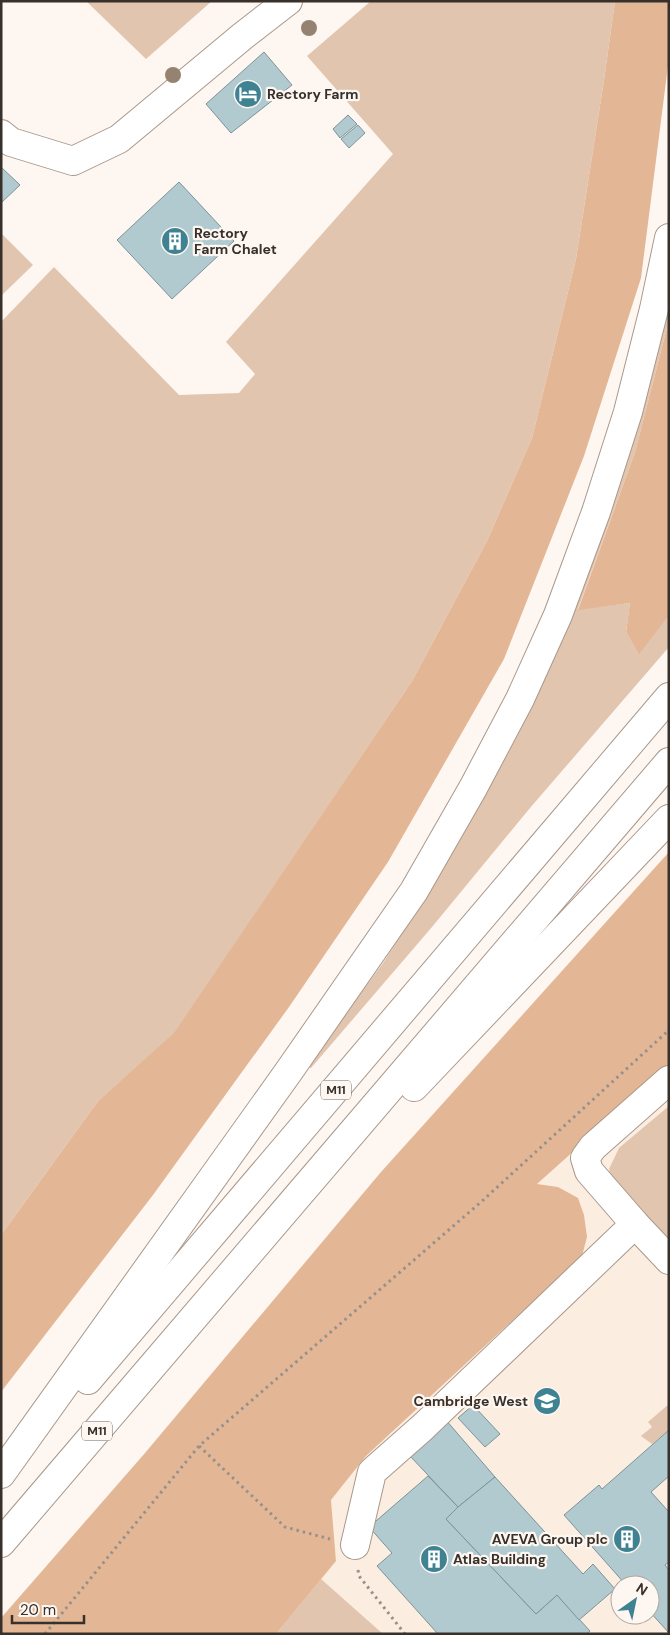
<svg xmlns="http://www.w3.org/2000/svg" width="670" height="1635" font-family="'DM Sans',sans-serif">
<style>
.built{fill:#fcede1;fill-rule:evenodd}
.green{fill:#e2c5ae}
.forest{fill:#e3b796}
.building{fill:#b1cad0;stroke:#7c9399}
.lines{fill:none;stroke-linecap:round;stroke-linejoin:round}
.minor-casing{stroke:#a9988b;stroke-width:30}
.highway-casing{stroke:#a9988b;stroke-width:30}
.path{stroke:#97908b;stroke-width:3;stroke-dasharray:2.5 4;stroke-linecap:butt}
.minor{stroke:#fff;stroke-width:28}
.highway{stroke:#fff;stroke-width:28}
.tree{fill:#968271}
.labels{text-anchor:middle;stroke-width:4.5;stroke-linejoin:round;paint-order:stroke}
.shield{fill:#fef6f1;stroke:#736b66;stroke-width:1}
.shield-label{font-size:12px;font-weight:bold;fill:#37302b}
.poi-label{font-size:14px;font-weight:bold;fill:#37302b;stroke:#fef6f1;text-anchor:start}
</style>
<rect width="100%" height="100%" fill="#fef6f1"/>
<path class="built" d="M669,1067V1634H276L336,1561L331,1500L366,1456L484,1347L558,1187L536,1185ZM620,1585H650V1615H620Z"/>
<g class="green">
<polygon points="86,1 212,1 146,59"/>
<polygon points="371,1 615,1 604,80 576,259 532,438 487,541 412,681 174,1034 98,1101 1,1235 1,322 54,267 179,395 239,393 255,374 226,342 393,154 307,56"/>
<polygon points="1,233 33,265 1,296"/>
<polygon points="669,292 669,320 635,452 578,609 630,603 626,632 639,653 669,616 669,647 530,808 432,927 311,1068 307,1066 383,963 427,894 461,838 501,765 536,695"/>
<polygon points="669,1106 669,1244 612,1182 609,1169 619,1148"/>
<polygon points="669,1404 669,1430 652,1444 641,1436 652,1427 648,1422"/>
<polygon points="321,1579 383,1634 276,1634"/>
</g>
<g class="forest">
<polygon points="615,1 669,1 669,58 641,278 584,456 504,659 388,862 289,1007 153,1195 1,1392 1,1235 98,1101 174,1033 412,681 487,541 532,438 576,259 604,80"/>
<polygon points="669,320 669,616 639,654 626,632 630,603 578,610 635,452"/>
<polygon points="669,852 669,1066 537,1184 558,1187 578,1198 584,1215 587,1237 582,1256 366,1456 331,1500 336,1561 276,1634 1,1634 1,1618 145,1453 381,1172"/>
</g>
<g class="building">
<polygon points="264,52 292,85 231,133 206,104"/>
<polygon points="348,115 357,124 340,138 333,129"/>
<polygon points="358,125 365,133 349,148 341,139"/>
<polygon points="1,167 20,185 1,203"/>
<polygon points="179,182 234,241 172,299 117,240"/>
<polygon points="473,1405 500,1434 485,1447 458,1418"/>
<polygon points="445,1419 495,1477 458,1507 410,1456"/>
<polygon points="669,1430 669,1476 651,1492 669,1512 669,1562 665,1565 669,1570 669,1633 650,1612 650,1585 626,1585 564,1515 599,1485 602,1489"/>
<polygon points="428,1476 458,1507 446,1519 536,1614 557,1595 590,1631 587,1634 438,1634 377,1566 392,1553 369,1527"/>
<polygon points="495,1477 583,1574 593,1564 615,1589 579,1620 557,1595 536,1614 446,1519 458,1507"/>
</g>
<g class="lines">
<g class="minor-casing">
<g id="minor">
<polyline points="1,134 11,142 73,161 119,139 244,35 288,1"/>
<polyline points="635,1224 669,1260"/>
<polyline points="355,1545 372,1472 423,1427 635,1224 589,1171 585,1158 593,1147 669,1080"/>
</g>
</g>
<g class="highway-casing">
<g id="highway">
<polyline points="414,1087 669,819"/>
<polyline points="88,1380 669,697"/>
<polyline points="1,1474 289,1071 414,891 473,788 520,699 558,615 596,512 628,412 654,309 669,238"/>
<polyline points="1,1543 669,762"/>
</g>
</g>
<g class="path">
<polyline points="199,1446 285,1527 330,1539"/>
<polyline points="358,1570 359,1576 405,1634"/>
<polyline points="45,1634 199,1446 481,1202 669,1030"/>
</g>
<use href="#minor" class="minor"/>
<use href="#highway" class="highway"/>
</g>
<g class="tree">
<circle cx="309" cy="28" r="8"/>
<circle cx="173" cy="75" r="8"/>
</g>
<defs>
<g id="hotel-disc" transform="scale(1.4375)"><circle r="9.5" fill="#3f8392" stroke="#fef6f1"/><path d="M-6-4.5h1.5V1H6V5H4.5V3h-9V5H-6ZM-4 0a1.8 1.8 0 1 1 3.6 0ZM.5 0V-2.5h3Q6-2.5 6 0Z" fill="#fff"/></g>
<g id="building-disc" transform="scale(1.4375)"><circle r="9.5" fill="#3f8392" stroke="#fef6f1"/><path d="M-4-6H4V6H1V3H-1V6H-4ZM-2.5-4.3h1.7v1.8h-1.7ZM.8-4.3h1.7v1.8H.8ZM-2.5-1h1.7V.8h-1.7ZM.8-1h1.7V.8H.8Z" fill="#fff"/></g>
<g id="university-disc" transform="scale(1.4375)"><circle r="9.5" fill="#3f8392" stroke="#fef6f1"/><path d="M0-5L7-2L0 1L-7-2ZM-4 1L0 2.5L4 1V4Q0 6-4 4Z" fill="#fff"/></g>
</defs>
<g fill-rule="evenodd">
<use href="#hotel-disc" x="248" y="94"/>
<use href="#building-disc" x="175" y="241"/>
<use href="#university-disc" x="547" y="1401"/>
<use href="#building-disc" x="627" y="1539"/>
<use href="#building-disc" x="434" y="1559"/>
</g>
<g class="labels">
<g class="shield">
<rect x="321" y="1080.5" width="30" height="19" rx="4"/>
<rect x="82" y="1421.5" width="30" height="19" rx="4"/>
</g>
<g class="shield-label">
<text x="336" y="1094">M11</text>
<text x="97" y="1435">M11</text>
</g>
<g class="poi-label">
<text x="267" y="99">Rectory Farm</text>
<text x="194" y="238">Rectory<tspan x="194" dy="16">Farm Chalet</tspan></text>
<text x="528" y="1406" text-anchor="end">Cambridge West</text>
<text x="608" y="1544" text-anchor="end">AVEVA Group plc</text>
<text x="453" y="1564">Atlas Building</text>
</g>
</g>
<rect width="670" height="1635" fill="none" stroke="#37302b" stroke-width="5"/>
<g transform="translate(635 1600) rotate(33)"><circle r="24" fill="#fef6f1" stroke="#aea7a2"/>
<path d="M0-4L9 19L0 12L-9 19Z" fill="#3f8392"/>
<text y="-8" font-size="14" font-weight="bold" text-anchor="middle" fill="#37302b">N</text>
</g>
<path d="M12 1615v8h72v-8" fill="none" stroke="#37302b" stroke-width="2.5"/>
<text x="20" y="1615" font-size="15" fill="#37302b" stroke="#fef6f1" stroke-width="4" paint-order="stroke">20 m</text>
</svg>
